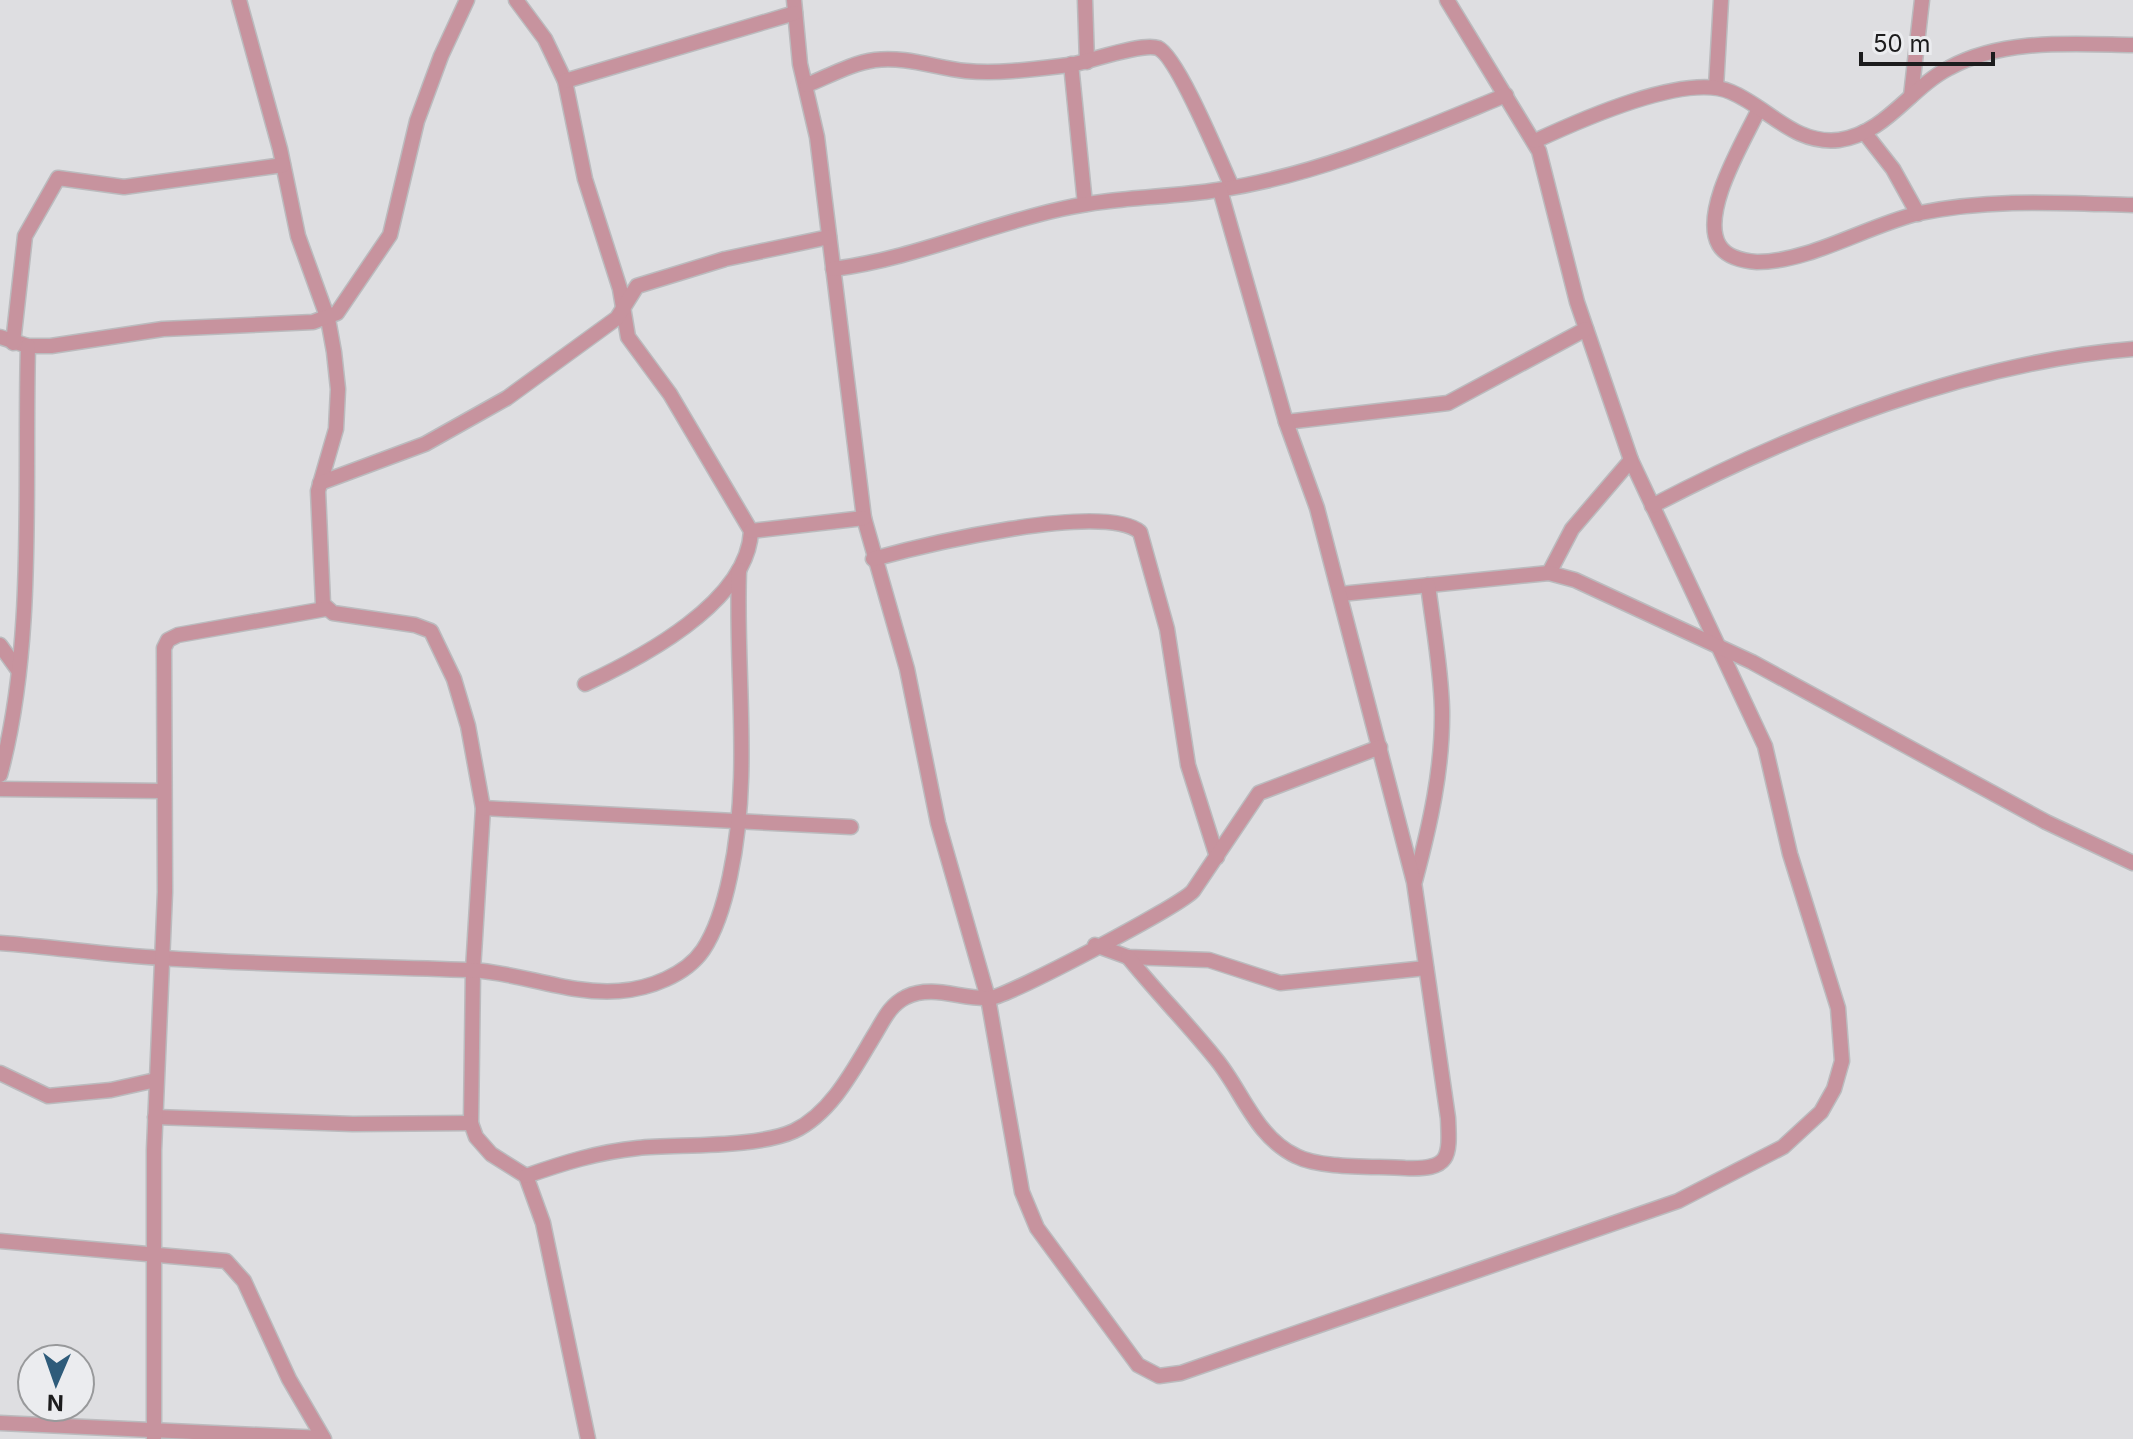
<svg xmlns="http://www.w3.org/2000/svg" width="2133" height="1439" font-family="Inter,sans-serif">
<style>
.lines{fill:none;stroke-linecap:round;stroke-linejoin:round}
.street-casing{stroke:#bbbbbe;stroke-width:17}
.street{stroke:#c7939e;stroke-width:14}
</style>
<rect width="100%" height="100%" fill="#dedee1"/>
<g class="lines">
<g class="street-casing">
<g id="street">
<polyline points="239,0 280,149 298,236 328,319 334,352 338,389 336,429 318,491 323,604 333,613 415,625 431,631 454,679 468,726 483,808 473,970 471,1123 476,1137 491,1154 526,1176 543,1223 588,1439"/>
<path d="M516,0L545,39L565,81L585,179L620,289L628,337L670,394L751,531C748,602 641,658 585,684"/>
<polyline points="794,0 800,64 817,137 864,518 907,669 938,823 988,998 1022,1192 1037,1228 1138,1365 1159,1376 1181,1373 1678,1201 1783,1147 1821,1112 1834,1089 1842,1061 1838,1008 1790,854 1765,746 1631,460 1577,302 1539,151 1447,0"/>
<polyline points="1085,0 1087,62"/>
<polyline points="1071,64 1085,204"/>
<polyline points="565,81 795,13"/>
<path d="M807,85C829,76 852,63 875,60C906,56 936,68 966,71C1000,74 1035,69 1069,65C1089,62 1142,42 1158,48C1178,57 1221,163 1232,187"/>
<polyline points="1716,87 1721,0"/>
<polyline points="1911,96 1922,0"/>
<path d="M1759,109C1744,141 1700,212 1719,245C1726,257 1744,261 1757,262C1810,262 1868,225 1920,213C1990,198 2062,203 2133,205"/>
<polyline points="1864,132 1893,169 1918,214"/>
<path d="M1535,141C1578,121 1686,72 1731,92C1769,108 1794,145 1839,140C1885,134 1910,88 1949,68C2004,38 2073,44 2133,45"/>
<path d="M833,269C912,259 984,226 1061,209C1113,197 1166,198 1218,190C1319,175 1413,133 1506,95"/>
<polyline points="0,337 28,346 51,346 163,329 313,322 337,313 390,235 417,121 441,56 467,0"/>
<polyline points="13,343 25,236 58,178 124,187 283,165"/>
<polyline points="1286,422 1448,403 1586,329"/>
<polyline points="320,483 425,444 507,398 617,318 637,286 725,259 829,237"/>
<path d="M1652,506C1795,431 1970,362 2133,349"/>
<polyline points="751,531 864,518"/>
<path d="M873,559C920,546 1103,501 1140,532L1167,629L1188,765L1217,857"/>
<polyline points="1549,573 1572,529 1631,460"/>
<polyline points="1341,594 1549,573 1575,580 1752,662 2046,822 2133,863"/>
<polyline points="0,645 18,670"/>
<path d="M0,775C36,644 24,482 28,346"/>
<polyline points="0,789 164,791"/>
<polyline points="483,808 851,827"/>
<path d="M1415,881C1430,825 1443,768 1442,709C1441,668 1433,626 1428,585"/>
<path d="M0,943C54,947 108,955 162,958C265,965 368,966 470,970C520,972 568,995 619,991C649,989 686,975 703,950C717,929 725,900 730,876C752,774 735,673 739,570"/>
<polyline points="1095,945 1128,957 1209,960 1280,983 1426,968"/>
<path d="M1128,957C1156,992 1188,1024 1216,1059C1243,1092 1255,1136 1296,1156C1321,1169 1376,1166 1405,1168C1450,1170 1450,1158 1448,1118L1414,882L1317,508L1286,422L1220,190"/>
<polyline points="0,1073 48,1096 111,1090 156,1080"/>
<polyline points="155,1117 353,1124 471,1123"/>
<path d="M526,1176C563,1163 598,1152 638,1148C680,1144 757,1148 794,1131C832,1113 855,1067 875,1034C884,1019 890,1005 906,997C934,984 961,1000 990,998C1007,997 1180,906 1193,891L1259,793L1380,747"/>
<polyline points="0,1241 226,1261 244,1281 289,1379 324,1439"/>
<polyline points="0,1423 323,1438"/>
<polyline points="154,1439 154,1150 165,892 164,648 168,640 178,635 325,609"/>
</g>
</g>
<use href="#street" class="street"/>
</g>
<g transform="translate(56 1383) rotate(182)"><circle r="38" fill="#ebecef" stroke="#98999b" stroke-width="2"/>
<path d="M0-6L14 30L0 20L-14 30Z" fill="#2e5b7a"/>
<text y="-12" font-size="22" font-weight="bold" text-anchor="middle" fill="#1c1c1d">N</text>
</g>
<path d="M1861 52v12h132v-12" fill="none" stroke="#1c1c1d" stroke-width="4"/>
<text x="1873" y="52" font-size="24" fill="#1c1c1d" stroke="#ebecef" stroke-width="6" paint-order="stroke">50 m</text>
</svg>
